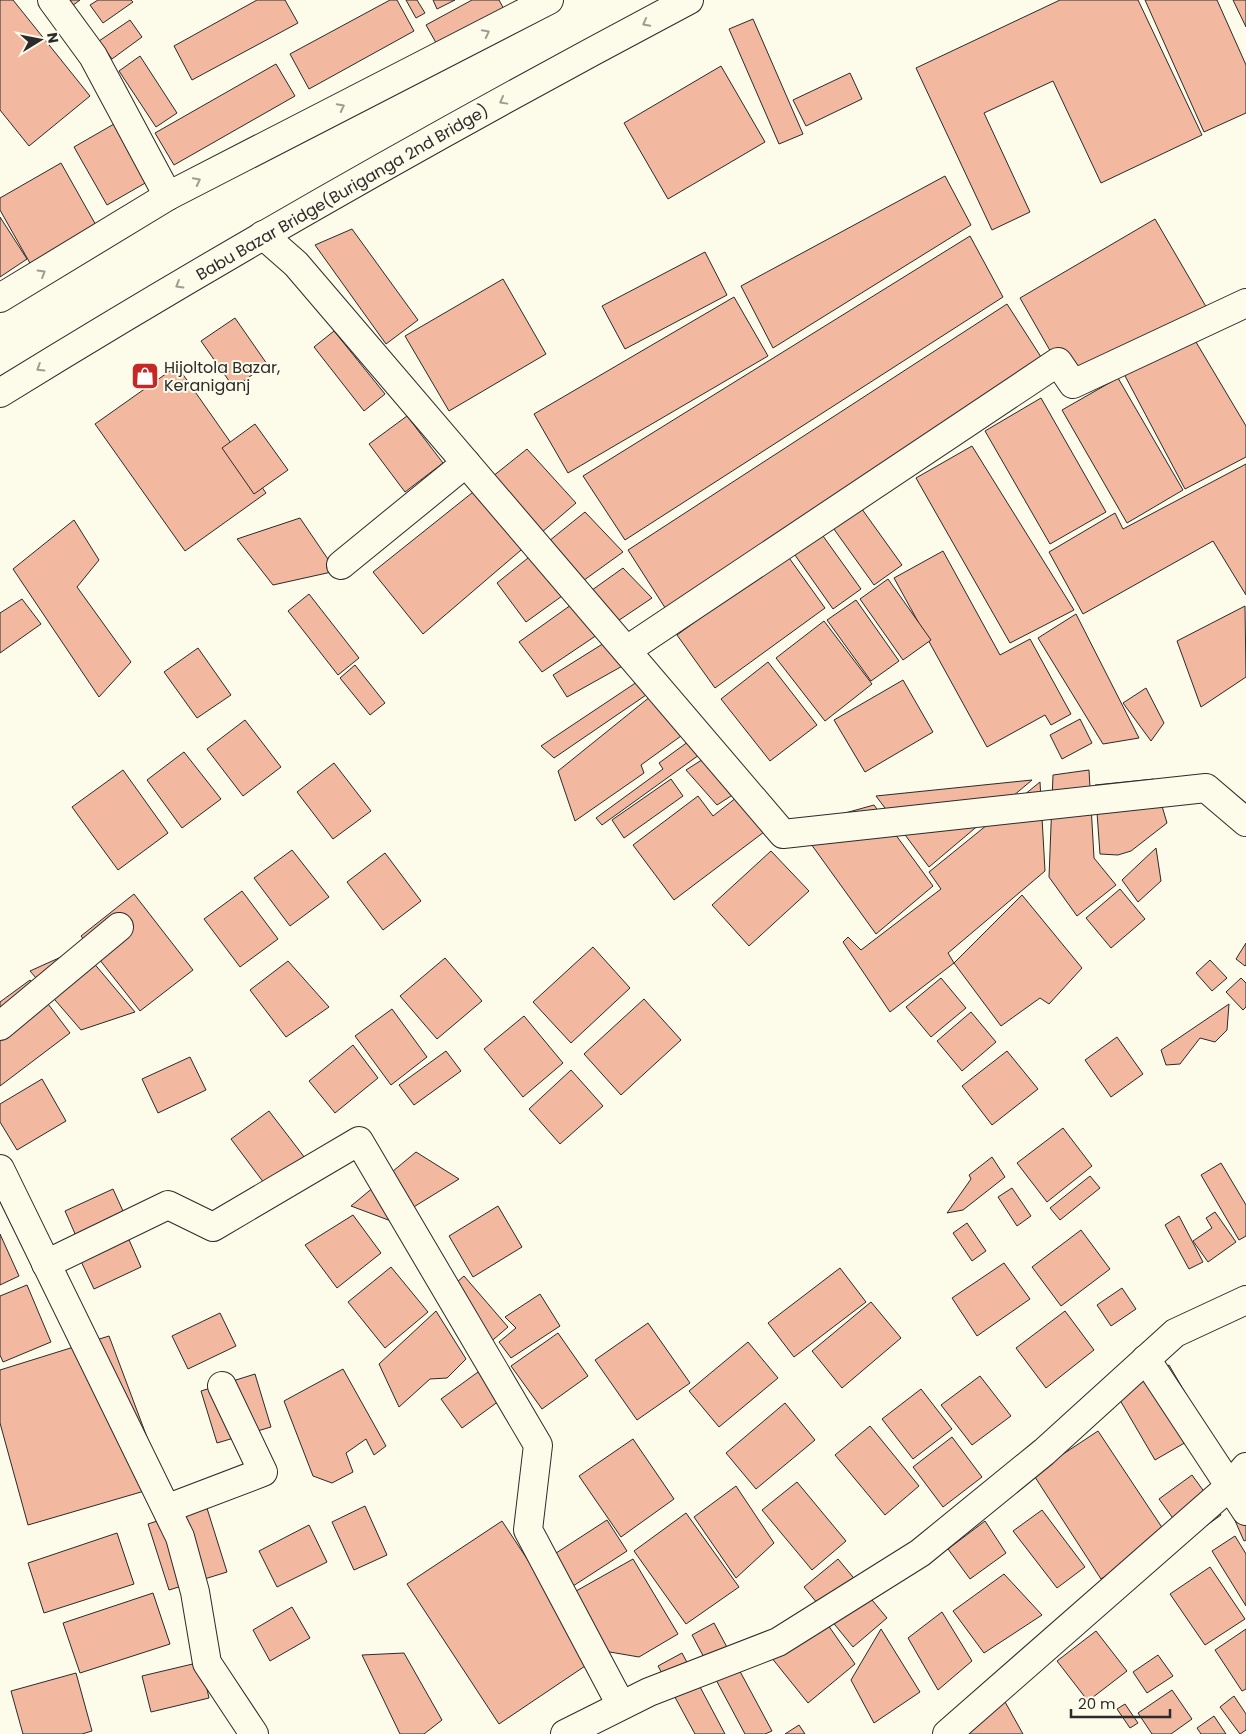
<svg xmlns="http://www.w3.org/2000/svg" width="1246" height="1734" font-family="Poppins,sans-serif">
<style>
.building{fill:#f2b8a0;stroke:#2b2b2b}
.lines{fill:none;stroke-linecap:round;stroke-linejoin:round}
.minor-casing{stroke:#2b2b2b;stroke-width:30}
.highway-casing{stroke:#2b2b2b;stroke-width:30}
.minor{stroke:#fdfbea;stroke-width:28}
.highway{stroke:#fdfbea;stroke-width:28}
.oneway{stroke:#9e9d94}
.labels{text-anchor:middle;stroke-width:4;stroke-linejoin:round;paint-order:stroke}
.street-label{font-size:16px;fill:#2b2b2b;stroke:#fdfbea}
.poi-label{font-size:16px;fill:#2b2b2b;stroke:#fdfbea;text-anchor:start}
</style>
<rect width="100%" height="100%" fill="#fdfbea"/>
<g class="building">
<polygon points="0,0 13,0 90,96 29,146 0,110"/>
<polygon points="61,0 80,0 68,9"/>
<polygon points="98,0 131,0 133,2 103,23 90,5"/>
<polygon points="257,0 285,0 298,23 192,80 174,46"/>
<polygon points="390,0 397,0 414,31 309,89 290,54"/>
<polygon points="406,0 417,0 425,13 416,18"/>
<polygon points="433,0 455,0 437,9"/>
<polygon points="472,0 499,0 506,13 439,48 426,25"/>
<polygon points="1060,0 1138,0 1202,135 1101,183 1053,81 984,113 1030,212 992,230 916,68"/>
<polygon points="1145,0 1217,0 1246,65 1246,113 1204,132"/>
<polygon points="1233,0 1246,0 1246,27"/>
<polygon points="753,19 803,134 779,144 729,29"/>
<polygon points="130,20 142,37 112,59 99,41"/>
<polygon points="140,56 177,113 156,127 119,71"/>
<polygon points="276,64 295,96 174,165 155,133"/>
<polygon points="721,66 765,142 668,199 624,123"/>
<polygon points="850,73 862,99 806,126 793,100"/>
<polygon points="114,124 147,182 107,205 74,147"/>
<polygon points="61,163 97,227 31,265 0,210 0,198"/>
<polygon points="945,176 971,225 773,348 741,286"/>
<polygon points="0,217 27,259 0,277"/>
<polygon points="1155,219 1208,310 1072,389 1020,298"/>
<polygon points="352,229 418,320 386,344 315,245"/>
<polygon points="970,236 1003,297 625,540 583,476"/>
<polygon points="705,252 727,295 625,349 602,306"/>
<polygon points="503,279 546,354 449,411 405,336"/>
<polygon points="734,297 768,356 568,473 534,414"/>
<polygon points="1007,304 1050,371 671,617 628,550"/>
<polygon points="235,318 267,364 234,388 201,341"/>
<polygon points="334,331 385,394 364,411 314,347"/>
<polygon points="1193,337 1246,426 1246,457 1185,489 1124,374"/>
<polygon points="177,366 266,493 185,551 95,424"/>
<polygon points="1118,378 1183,490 1127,523 1062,410"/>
<polygon points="1041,398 1106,512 1050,544 985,431"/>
<polygon points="407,416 443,463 405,492 369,444"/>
<polygon points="255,424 288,470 254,494 222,448"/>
<polygon points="972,446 1074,610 1010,643 916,478"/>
<polygon points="527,449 576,503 423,634 373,572"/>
<polygon points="1246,464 1246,595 1213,541 1083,614 1049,552 1115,513 1123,529"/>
<polygon points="859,505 902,565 874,585 831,525"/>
<polygon points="585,512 623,552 526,622 497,583"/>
<polygon points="300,518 336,571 273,585 237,539"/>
<polygon points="74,520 99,560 77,587 131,662 99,697 13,569"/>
<polygon points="818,529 861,589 833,609 790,548"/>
<polygon points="943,551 1000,655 1030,639 1071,714 1051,725 1045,715 987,747 894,578"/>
<polygon points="787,555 825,608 715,688 677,635"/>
<polygon points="623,568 652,598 542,672 519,642"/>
<polygon points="888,579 931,640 903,660 860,599"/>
<polygon points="309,594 359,658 338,675 288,611"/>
<polygon points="22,599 41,624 0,653 0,613"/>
<polygon points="856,600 899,661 871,681 827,620"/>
<polygon points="1245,606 1246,677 1201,707 1177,641"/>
<polygon points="1076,614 1139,738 1103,744 1038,638"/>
<polygon points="824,621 872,684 825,721 776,658"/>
<polygon points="609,640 626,664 567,697 553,675"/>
<polygon points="198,648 231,695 197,718 164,672"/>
<polygon points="768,662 817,725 770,761 721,699"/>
<polygon points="355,665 385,703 370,715 340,678"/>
<polygon points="668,680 554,758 541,746 637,682"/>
<polygon points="903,680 933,732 865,772 834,720"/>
<polygon points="661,688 692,728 641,765 644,773 575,821 558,771"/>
<polygon points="1146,688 1164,723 1151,741 1123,703"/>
<polygon points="1080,719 1092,743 1062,759 1050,735"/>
<polygon points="245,720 281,767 243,796 207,749"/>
<polygon points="707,728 717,742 602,825 596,818 663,769 659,763"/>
<polygon points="719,749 748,785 717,805 686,770"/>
<polygon points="184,752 221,799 182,828 147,780"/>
<polygon points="334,763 371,811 333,839 297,792"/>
<polygon points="123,770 168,833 118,870 72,807"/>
<polygon points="1089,770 1094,858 1116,885 1077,916 1049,877 1053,775"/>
<polygon points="671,779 683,796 624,838 612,820"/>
<polygon points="1154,779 1167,823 1131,851 1118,855 1100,854 1095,785"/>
<polygon points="1032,780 929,867 876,796"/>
<polygon points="1040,782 1045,871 948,953 954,963 890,1012 843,942 848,937 861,950 941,889 929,872"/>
<polygon points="741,794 768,829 674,900 633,845 698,796 713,816"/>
<polygon points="874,805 933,886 876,934 798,826"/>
<polygon points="1156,848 1161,881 1138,902 1122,880"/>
<polygon points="292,850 329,897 290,926 254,878"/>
<polygon points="771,851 809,891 749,946 712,905"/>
<polygon points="385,853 421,901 383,930 347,882"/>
<polygon points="1120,889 1145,919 1111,948 1086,918"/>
<polygon points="242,891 278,939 240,967 204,919"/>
<polygon points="134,894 193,970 140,1011 81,936"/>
<polygon points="1022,895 1082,968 1049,1004 1040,998 1001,1026 954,963"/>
<polygon points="1246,943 1246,965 1245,966 1236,959"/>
<polygon points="593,947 630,988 571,1043 533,1002"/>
<polygon points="81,948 135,1012 81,1030 30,971"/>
<polygon points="445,958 482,1001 437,1039 400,996"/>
<polygon points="1210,960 1227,978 1212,991 1196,973"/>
<polygon points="288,961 329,1007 286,1037 250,990"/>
<polygon points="941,978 966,1008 931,1037 906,1007"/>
<polygon points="1241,978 1246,983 1246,1007 1243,1010 1226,992"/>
<polygon points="30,980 70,1033 0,1086 0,1002"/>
<polygon points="644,999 681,1040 621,1095 584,1054"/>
<polygon points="1229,1004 1227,1030 1215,1042 1200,1038 1180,1064 1166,1065 1161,1050"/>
<polygon points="392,1009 427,1057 391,1085 355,1036"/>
<polygon points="971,1012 996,1042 962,1071 937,1041"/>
<polygon points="524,1016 563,1063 523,1097 484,1049"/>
<polygon points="1117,1037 1143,1074 1111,1097 1085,1060"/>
<polygon points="353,1045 378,1078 335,1113 309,1081"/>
<polygon points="446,1051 461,1071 414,1105 399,1085"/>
<polygon points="1007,1051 1038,1089 992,1125 962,1086"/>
<polygon points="190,1057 206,1090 158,1113 142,1079"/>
<polygon points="571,1070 603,1106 560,1144 529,1109"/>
<polygon points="42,1079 66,1121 17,1150 0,1122 0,1104"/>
<polygon points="269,1111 305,1158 267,1187 231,1139"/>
<polygon points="1063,1128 1092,1166 1047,1202 1017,1163"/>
<polygon points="416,1152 459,1179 391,1221 351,1206"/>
<polygon points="992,1157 1005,1177 963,1210 947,1213 971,1179 969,1175"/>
<polygon points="1221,1163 1246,1205 1246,1236 1239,1240 1201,1175"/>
<polygon points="1090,1176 1100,1188 1060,1220 1050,1208"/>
<polygon points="1012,1188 1031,1216 1017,1226 998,1197"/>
<polygon points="113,1189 128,1222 80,1245 65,1211"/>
<polygon points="498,1206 522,1247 473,1277 449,1236"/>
<polygon points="1215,1212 1236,1242 1208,1262 1193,1241 1212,1228 1206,1218"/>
<polygon points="353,1215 381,1253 337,1288 305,1245"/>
<polygon points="1179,1216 1203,1262 1189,1269 1165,1225"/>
<polygon points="967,1223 986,1251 972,1261 953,1233"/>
<polygon points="1081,1230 1110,1269 1061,1306 1032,1267"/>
<polygon points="126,1233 141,1267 94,1289 78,1255"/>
<polygon points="0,1234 19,1276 0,1285"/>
<polygon points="1004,1263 1030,1299 977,1336 952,1298"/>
<polygon points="391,1267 428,1312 385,1348 348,1302"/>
<polygon points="840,1268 866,1302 794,1357 768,1323"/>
<polygon points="464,1276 508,1327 480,1351 436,1300"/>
<polygon points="27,1285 51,1342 3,1362 0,1355 0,1296"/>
<polygon points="1122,1288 1136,1309 1111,1326 1097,1305"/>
<polygon points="540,1294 560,1326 511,1358 499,1342 516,1328 505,1317"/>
<polygon points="871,1302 901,1338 842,1388 812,1351"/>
<polygon points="436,1311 466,1359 447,1378 430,1379 399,1407 379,1364"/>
<polygon points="1065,1311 1094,1350 1046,1388 1016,1348"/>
<polygon points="220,1313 236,1346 188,1369 172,1336"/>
<polygon points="648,1323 690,1383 637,1420 595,1360"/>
<polygon points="558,1333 588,1376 542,1409 511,1366"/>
<polygon points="109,1336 165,1485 28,1525 0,1423 0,1370"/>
<polygon points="748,1342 778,1378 719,1427 689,1391"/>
<polygon points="1169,1365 1207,1430 1155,1460 1117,1395"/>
<polygon points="343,1369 386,1446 374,1455 366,1439 346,1453 353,1472 332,1483 313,1476 284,1401"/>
<polygon points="478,1372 499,1401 462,1428 441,1399"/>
<polygon points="255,1374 271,1427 217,1443 201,1391"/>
<polygon points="980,1376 1011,1416 972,1445 941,1405"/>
<polygon points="921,1389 952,1429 913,1459 882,1419"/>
<polygon points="785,1403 815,1440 756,1489 726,1453"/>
<polygon points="870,1426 919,1486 885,1515 835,1455"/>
<polygon points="1098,1431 1167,1535 1101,1579 1033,1474"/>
<polygon points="952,1437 982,1477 943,1507 913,1467"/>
<polygon points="633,1439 674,1499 621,1537 579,1476"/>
<polygon points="1192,1475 1221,1515 1188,1539 1159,1499"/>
<polygon points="797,1482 846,1541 812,1570 762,1510"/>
<polygon points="736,1486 774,1543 736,1578 694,1517"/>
<polygon points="1246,1489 1246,1540 1244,1541 1225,1498"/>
<polygon points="206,1505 227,1572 169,1590 148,1524"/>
<polygon points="365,1506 387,1555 354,1570 332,1522"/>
<polygon points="1042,1510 1085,1567 1057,1588 1013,1531"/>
<polygon points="686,1513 739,1587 686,1624 634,1551"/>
<polygon points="607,1520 627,1551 570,1588 550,1557"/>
<polygon points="502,1521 594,1660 499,1724 407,1584"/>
<polygon points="985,1521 1006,1553 970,1579 948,1549"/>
<polygon points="309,1525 327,1562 277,1587 259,1551"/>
<polygon points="117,1533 134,1584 44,1613 28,1563"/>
<polygon points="1235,1536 1246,1554 1246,1606 1212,1551"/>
<polygon points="633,1559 678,1634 639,1657 604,1651 569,1595"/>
<polygon points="838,1559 887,1618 853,1647 804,1587"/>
<polygon points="1210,1567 1245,1619 1205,1645 1170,1594"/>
<polygon points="1004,1574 1042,1615 984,1653 953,1611"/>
<polygon points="153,1593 170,1644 80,1673 63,1623"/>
<polygon points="292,1607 310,1638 270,1661 253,1630"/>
<polygon points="942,1612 972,1661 938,1690 908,1638"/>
<polygon points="714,1623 772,1731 765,1734 745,1734 692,1635"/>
<polygon points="828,1625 855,1664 808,1703 771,1657"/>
<polygon points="881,1629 920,1692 874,1723 851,1680"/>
<polygon points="1246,1629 1246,1689 1242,1691 1215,1650"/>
<polygon points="1096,1631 1127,1671 1088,1701 1057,1661"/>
<polygon points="404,1653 442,1720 424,1734 400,1734 362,1655"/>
<polygon points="682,1653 725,1734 695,1734 658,1666"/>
<polygon points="1158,1655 1173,1676 1147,1693 1133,1672"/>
<polygon points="201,1662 209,1698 151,1712 142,1676"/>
<polygon points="76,1673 92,1731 82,1734 23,1734 11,1691"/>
<polygon points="1172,1690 1192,1719 1171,1734 1152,1734 1138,1713"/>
<polygon points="1234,1696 1246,1714 1246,1730 1240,1734 1220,1707"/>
<polygon points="1004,1700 1023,1734 965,1734"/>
<polygon points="1125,1704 1138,1723 1130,1728 1117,1709"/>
<polygon points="1214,1716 1226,1734 1201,1734 1197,1728"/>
<polygon points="799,1725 805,1734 785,1734"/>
</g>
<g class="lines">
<g class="minor-casing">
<g id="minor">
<polyline points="52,0 93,56 168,196"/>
<polyline points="263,235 296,264 783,834 1206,788 1246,822"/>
<polyline points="341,565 466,463"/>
<polyline points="627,650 1058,362 1073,384 1246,303"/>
<polyline points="0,1026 119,927"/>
<polyline points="0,1169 180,1537 195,1592 207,1663 254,1734"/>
<polyline points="46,1264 168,1205 213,1227 359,1141 538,1445 528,1530 621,1705"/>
<polyline points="1146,1359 1246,1511"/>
<polyline points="171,1507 263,1472 222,1386"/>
<polyline points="565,1734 649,1692 778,1642 920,1553 1044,1452 1175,1333 1246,1300"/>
<polyline points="947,1734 1230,1486 1246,1467"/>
</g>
</g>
<g class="highway-casing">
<g id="highway">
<polyline points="0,298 168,196 549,0"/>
<path d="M0,393C225,254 455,124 689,0"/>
</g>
</g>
<use href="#minor" class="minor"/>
<use href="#highway" class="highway"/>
</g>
<defs><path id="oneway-chevron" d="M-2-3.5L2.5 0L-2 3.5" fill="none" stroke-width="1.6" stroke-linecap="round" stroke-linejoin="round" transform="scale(1.25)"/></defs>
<g class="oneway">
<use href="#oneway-chevron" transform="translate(646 23) rotate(152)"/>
<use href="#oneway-chevron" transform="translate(486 33) rotate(-27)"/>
<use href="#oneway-chevron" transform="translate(503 101) rotate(151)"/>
<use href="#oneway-chevron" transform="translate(341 107) rotate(-27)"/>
<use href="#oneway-chevron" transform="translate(197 181) rotate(-27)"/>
<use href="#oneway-chevron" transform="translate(42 273) rotate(-31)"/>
<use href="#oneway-chevron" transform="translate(179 285) rotate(149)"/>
<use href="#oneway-chevron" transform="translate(40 368) rotate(148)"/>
</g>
<defs>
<g id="shop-square" transform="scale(1.4375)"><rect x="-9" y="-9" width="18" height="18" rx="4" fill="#c62828" stroke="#fdfbea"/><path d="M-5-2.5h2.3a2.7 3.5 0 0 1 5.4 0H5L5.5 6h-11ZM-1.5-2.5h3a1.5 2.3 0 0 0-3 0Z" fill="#fff"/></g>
</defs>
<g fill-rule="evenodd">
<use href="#shop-square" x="145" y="376"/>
</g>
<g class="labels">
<g class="street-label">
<text transform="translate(342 192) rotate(-30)" y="6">Babu Bazar Bridge(Buriganga 2nd Bridge)</text>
</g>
<g class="poi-label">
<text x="164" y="373">Hijoltola Bazar,<tspan x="164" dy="18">Keraniganj</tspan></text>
</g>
</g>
<g transform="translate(40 40) rotate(80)" stroke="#fdfbea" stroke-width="4" paint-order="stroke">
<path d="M0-4L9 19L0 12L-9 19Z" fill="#2b2b2b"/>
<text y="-8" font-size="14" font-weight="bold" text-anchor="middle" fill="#2b2b2b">N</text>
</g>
<path d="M1071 1709v8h99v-8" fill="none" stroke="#2b2b2b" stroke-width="2.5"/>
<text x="1078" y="1709" font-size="15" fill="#2b2b2b" stroke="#fdfbea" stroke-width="4" paint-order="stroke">20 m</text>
</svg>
